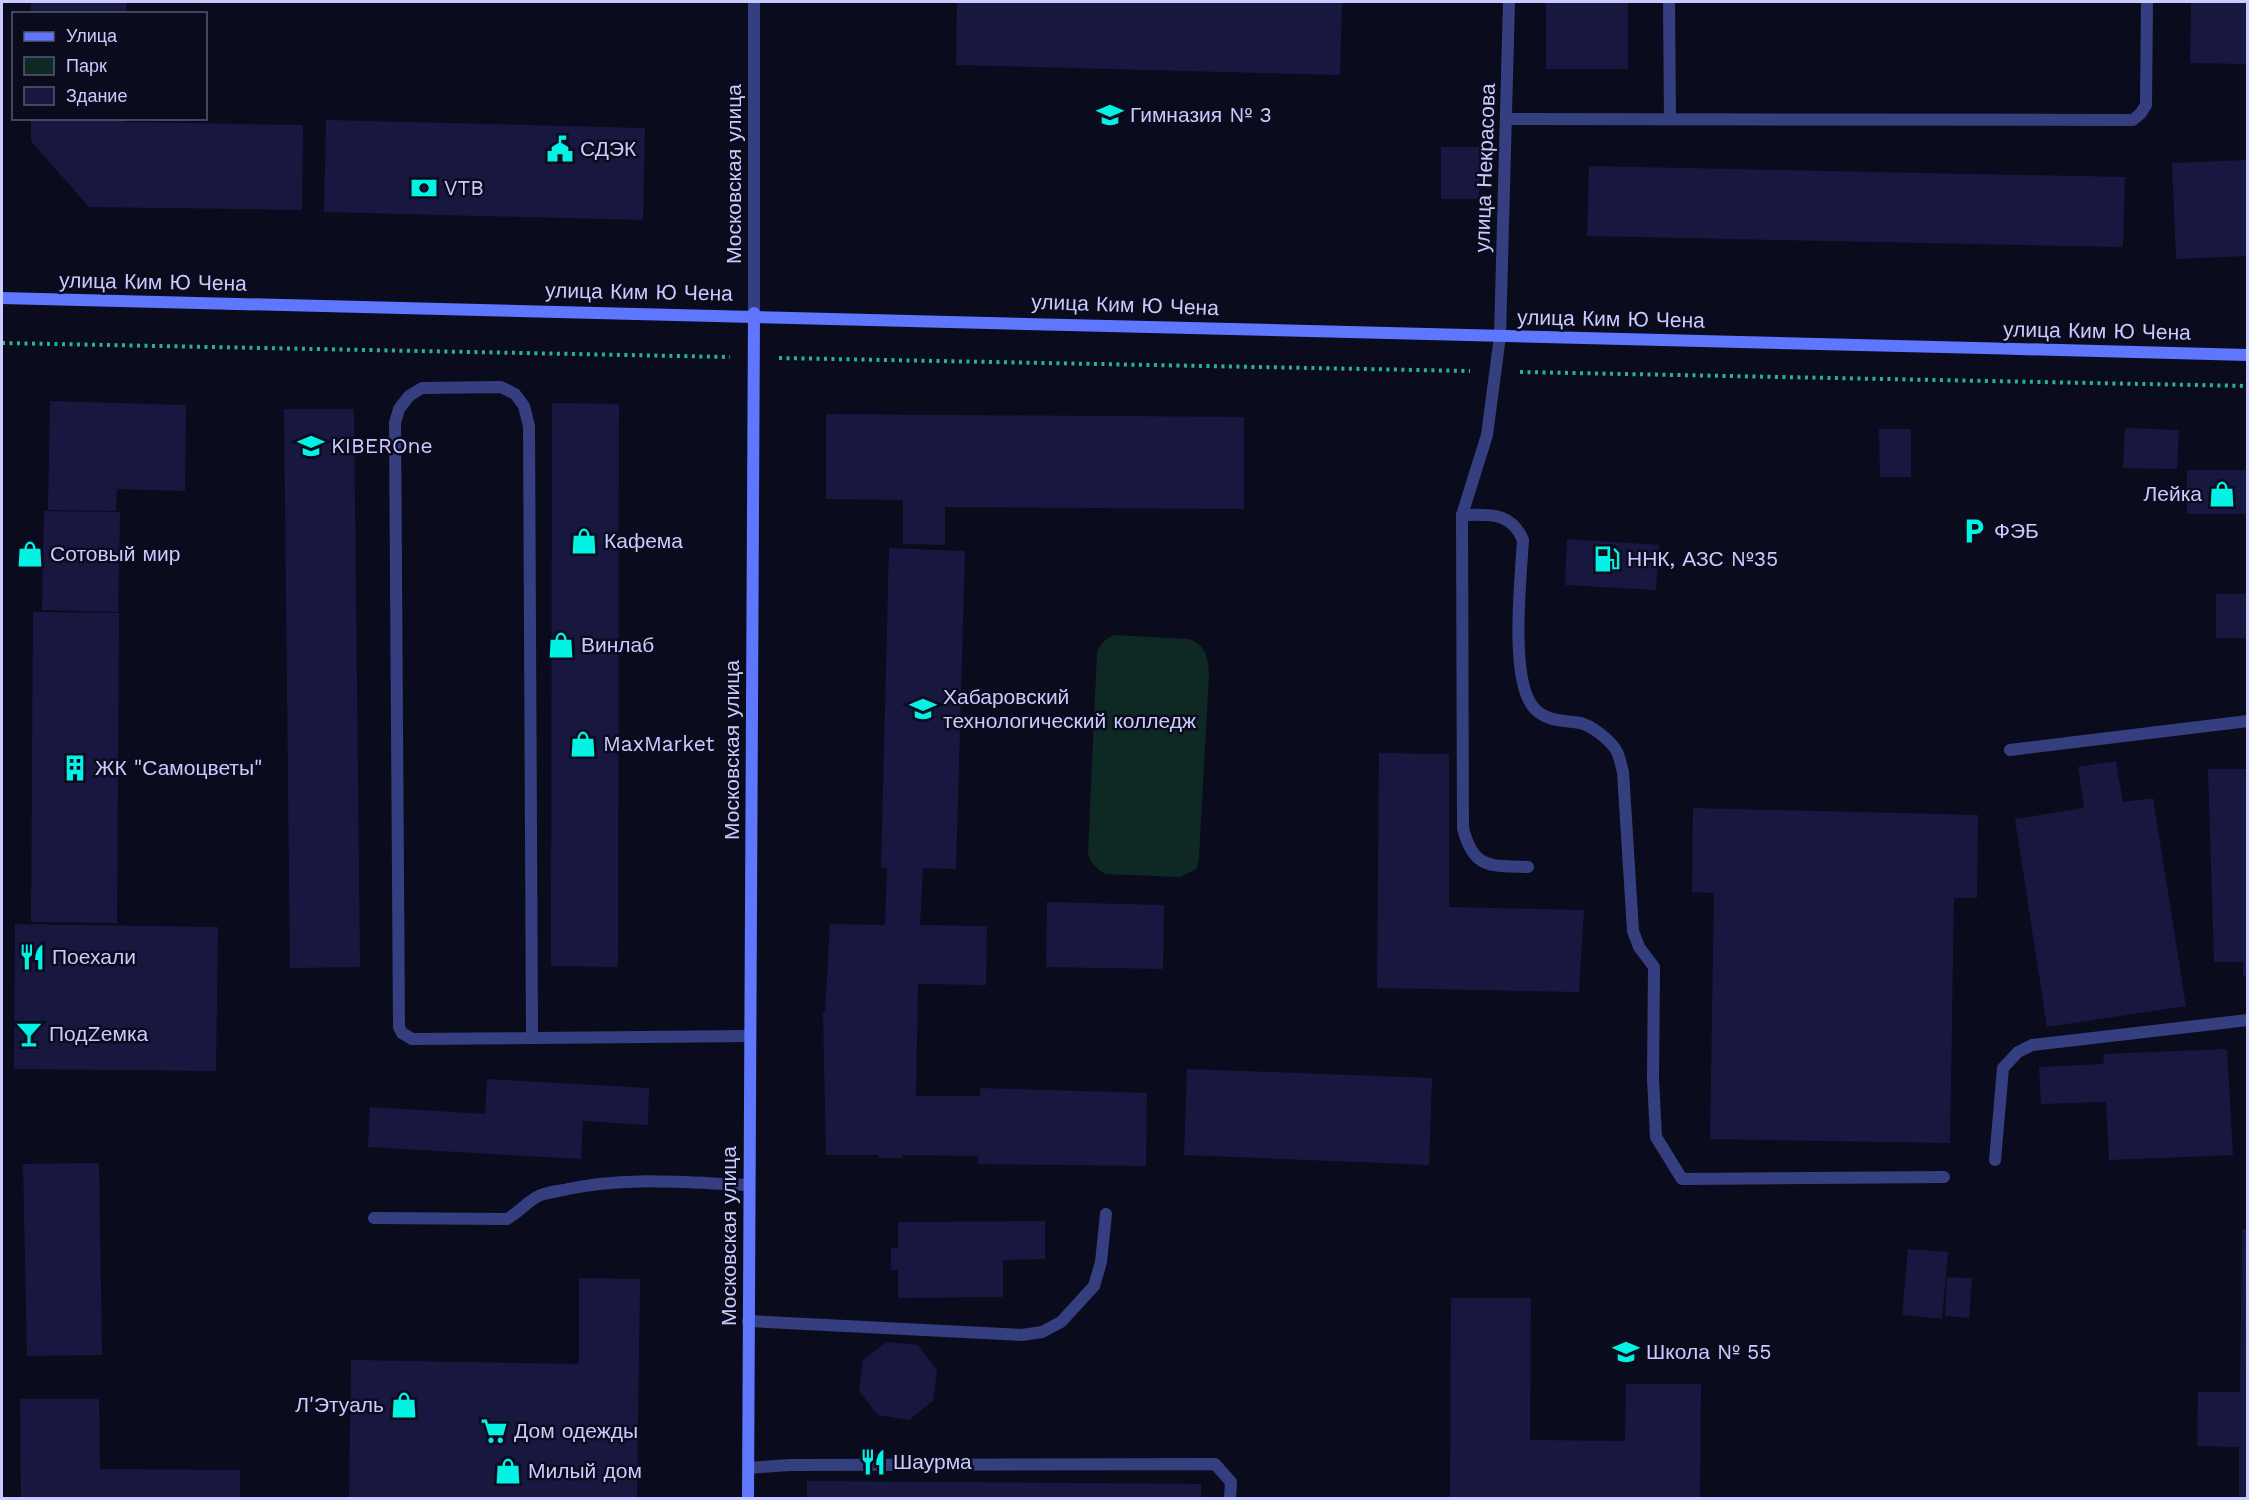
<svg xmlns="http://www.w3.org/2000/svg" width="2249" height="1500" font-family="'Work Sans',sans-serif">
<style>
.green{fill:#0e2823}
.building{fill:#181740}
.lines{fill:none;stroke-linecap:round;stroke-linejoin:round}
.path{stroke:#2ab293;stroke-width:4;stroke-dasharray:3 4.5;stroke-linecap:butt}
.lane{stroke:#353f7f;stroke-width:12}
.street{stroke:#353f7f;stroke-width:12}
.secondary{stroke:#5f76ff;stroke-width:12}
.labels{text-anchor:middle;stroke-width:5;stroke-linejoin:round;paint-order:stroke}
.poi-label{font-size:21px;fill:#c8cbff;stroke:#0b0b1e;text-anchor:start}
.street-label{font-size:21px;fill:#c8cbff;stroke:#0b0b1e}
</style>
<rect width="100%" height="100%" fill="#0b0b1e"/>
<path class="green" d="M1115,635L1189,639C1206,646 1208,657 1209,674L1199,859L1196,869L1180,877L1105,874C1096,869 1092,864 1088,854L1097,652C1101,643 1105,639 1115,635Z"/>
<g class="building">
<rect x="31" y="2" width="95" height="12"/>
<polygon points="957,2 1342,2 1340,75 956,65"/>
<rect x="1546" y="2" width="82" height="67"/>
<polygon points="2191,2 2248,2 2248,64 2190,63"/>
<polygon points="31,118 125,118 125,122 303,125 302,210 89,207 31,141"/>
<polygon points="326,120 645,128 643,220 324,212"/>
<polygon points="1441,147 1480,147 1479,199 1441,199"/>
<polygon points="2248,160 2248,256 2176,259 2172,163"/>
<polygon points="1589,166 2125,177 2123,247 1587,236"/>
<polygon points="50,401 186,405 185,491 117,489 116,511 48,510"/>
<polygon points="552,403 619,404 618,967 551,966"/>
<polygon points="284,409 354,409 360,967 290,968"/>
<polygon points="826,414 1244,417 1244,509 945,507 945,545 903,544 903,500 826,499"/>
<polygon points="2125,428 2179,430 2177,469 2123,468"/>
<polygon points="1879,429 1911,429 1911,477 1880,477"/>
<rect x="2187" y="470" width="61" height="44"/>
<polygon points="44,511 120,512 118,612 42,610"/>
<polygon points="1567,539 1659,545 1656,590 1565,585"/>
<polygon points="889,548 965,551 956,869 923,868 920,925 987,926 986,985 918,984 916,1096 980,1096 980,1088 1147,1093 1146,1166 978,1164 978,1156 902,1155 902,1158 878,1158 878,1155 826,1155 823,1012 825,1012 830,924 885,925 887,868 881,868"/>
<rect x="2216" y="594" width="32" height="44"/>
<polygon points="33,612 119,613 117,923 31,922"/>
<polygon points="1379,753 1449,754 1449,907 1584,910 1579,992 1377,988"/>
<polygon points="2116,761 2123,802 2153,798 2186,1006 2047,1027 2015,819 2084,808 2078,767"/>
<polygon points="2208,769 2248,769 2248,976 2243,976 2243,962 2214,962"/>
<polygon points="1693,808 1978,815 1977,898 1954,898 1950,1143 1710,1139 1714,893 1692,892"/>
<polygon points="1047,902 1164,905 1163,969 1046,967"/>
<polygon points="15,924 218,927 216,1071 14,1069"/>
<polygon points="2227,1049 2233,1155 2109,1160 2106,1102 2041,1104 2039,1067 2104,1064 2103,1054"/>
<polygon points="1187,1069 1432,1078 1429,1165 1184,1155"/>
<polygon points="487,1079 649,1088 648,1125 583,1121 581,1159 368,1147 370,1107 485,1114"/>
<polygon points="99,1163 102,1355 27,1356 23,1164"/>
<polygon points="1045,1221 1045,1259 1003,1260 1003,1297 898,1298 898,1270 891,1270 891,1248 898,1248 898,1222"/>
<polygon points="2242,1229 2248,1229 2248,1498 2239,1498 2239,1447 2197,1446 2198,1392 2240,1392"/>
<polygon points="1908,1249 1948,1252 1942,1319 1902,1315"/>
<polygon points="1947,1277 1972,1278 1969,1318 1945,1316"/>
<polygon points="579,1278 640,1279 637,1498 349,1498 351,1360 579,1364"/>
<polygon points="1451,1298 1531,1298 1530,1440 1625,1441 1626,1384 1701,1384 1700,1498 1450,1498"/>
<polygon points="887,1342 918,1345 937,1370 933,1401 909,1420 878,1415 859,1391 863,1360"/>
<polygon points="20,1399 99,1399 100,1469 240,1470 240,1498 21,1498"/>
<polygon points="807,1481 1201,1484 1201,1498 807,1498"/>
</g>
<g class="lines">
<g class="path">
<polyline points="2,343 730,357"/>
<polyline points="779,358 1470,371"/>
<polyline points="1520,372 2248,386"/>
</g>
<g class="lane">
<polyline points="1669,2 1670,119"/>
<polyline points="1506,119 2133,120 2141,113 2146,105 2147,2"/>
<path d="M1500,336L1487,435L1462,515L1463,828C1473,869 1490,866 1528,867"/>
<path d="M1462,515C1488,515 1511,511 1523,540C1521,577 1509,680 1534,708C1547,722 1562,720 1580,723C1591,725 1610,740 1616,750C1620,756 1621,766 1623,772L1633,931L1639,947L1654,967L1653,1079L1656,1137L1682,1179L1944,1177"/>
<polyline points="2010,750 2248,721"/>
<polyline points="532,1038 529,426 524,406 515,394 501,387 422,388 409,396 399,409 395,423 399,1027 402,1033 412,1039 750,1036"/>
<polyline points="1995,1160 2003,1068 2018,1052 2032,1045 2248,1020"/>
<path d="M374,1218L507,1219C520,1212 528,1200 541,1195C549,1192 560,1191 568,1189C627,1176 689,1183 749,1185"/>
<polyline points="748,1321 1022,1335 1042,1332 1061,1322 1094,1286 1101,1262 1106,1214"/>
<polyline points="748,1468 789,1465 1215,1464 1231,1482 1230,1498"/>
</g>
<g class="street">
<polyline points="754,313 754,2"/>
<polyline points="1500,336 1509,2"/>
</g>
<g class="secondary">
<path d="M2,298C750,311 1499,336 2248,355"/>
<polyline points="748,1498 754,313"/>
</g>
</g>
<defs>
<g id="school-bare" transform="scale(2.07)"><path d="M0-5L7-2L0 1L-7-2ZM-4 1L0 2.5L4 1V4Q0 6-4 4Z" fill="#00f3e3" stroke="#0b0b1e" stroke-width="2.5" paint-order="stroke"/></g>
<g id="civic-bare" transform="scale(2.07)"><path d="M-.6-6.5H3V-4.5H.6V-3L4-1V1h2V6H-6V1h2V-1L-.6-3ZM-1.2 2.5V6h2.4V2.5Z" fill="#00f3e3" stroke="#0b0b1e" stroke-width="2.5" paint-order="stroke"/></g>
<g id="bank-bare" transform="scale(2.07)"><path d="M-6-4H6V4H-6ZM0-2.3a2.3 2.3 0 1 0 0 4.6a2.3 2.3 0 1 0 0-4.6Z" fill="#00f3e3" stroke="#0b0b1e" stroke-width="2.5" paint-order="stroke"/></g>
<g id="shop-bare" transform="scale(2.07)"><path d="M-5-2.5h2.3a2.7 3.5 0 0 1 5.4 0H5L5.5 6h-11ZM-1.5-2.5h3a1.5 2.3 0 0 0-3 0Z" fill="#00f3e3" stroke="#0b0b1e" stroke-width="2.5" paint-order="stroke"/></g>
<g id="parking-bare" transform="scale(2.07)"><path d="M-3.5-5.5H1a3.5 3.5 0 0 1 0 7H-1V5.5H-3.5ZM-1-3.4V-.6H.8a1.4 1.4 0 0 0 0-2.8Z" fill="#00f3e3" stroke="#0b0b1e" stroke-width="2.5" paint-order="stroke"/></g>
<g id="fuel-bare" transform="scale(2.07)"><path d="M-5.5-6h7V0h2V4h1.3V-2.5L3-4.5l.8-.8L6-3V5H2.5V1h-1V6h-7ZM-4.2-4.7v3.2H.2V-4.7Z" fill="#00f3e3" stroke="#0b0b1e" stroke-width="2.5" paint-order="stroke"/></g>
<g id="university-bare" transform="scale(2.07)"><path d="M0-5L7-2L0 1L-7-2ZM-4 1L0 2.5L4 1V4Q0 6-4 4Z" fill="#00f3e3" stroke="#0b0b1e" stroke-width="2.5" paint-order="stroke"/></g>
<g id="building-bare" transform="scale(2.07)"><path d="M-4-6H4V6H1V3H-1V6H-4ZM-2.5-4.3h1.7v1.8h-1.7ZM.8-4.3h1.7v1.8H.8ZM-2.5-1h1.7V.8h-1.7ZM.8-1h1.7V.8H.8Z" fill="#00f3e3" stroke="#0b0b1e" stroke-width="2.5" paint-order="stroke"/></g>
<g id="restaurant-bare" transform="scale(2.07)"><path d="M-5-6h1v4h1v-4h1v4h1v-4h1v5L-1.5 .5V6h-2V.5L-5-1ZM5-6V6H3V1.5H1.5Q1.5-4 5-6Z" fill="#00f3e3" stroke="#0b0b1e" stroke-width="2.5" paint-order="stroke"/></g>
<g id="bar-bare" transform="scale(2.07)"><path d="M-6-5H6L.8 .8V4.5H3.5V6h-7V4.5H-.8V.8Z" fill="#00f3e3" stroke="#0b0b1e" stroke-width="2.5" paint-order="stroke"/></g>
<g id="supermarket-bare" transform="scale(2.07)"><path d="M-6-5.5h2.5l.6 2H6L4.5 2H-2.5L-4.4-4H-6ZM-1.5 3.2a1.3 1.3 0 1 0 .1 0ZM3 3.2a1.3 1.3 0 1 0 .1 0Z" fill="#00f3e3" stroke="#0b0b1e" stroke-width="2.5" paint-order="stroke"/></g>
</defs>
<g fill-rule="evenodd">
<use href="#school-bare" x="1110" y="115"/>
<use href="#civic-bare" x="560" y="149"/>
<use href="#bank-bare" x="424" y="188"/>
<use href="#school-bare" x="311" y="446"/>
<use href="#shop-bare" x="2222" y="494"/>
<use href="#parking-bare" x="1974" y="531"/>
<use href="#shop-bare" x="584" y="541"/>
<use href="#shop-bare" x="30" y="554"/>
<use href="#fuel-bare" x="1607" y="559"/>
<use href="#shop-bare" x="561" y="645"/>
<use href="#university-bare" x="923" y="709"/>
<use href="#shop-bare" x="583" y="744"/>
<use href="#building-bare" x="75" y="768"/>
<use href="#restaurant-bare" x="32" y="957"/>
<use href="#bar-bare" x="29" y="1034"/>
<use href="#school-bare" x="1626" y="1352"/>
<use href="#shop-bare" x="404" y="1405"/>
<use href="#supermarket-bare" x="494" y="1431"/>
<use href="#restaurant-bare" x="873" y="1462"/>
<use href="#shop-bare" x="508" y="1471"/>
</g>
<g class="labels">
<g class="poi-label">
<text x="1130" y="122">Гимназия № 3</text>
<text x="580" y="156">СДЭК</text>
<text x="444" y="195">VTB</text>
<text x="331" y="453">KIBEROne</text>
<text x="2202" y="501" text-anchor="end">Лейка</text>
<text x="1994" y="538">ФЭБ</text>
<text x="604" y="548">Кафема</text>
<text x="50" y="561">Сотовый мир</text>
<text x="1627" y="566">ННК, АЗС №35</text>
<text x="581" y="652">Винлаб</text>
<text x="943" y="704">Хабаровский<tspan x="943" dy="24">технологический колледж</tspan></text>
<text x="603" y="751">MaxMarket</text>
<text x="95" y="775">ЖК "Самоцветы"</text>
<text x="52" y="964">Поехали</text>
<text x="49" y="1041">ПодZемка</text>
<text x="1646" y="1359">Школа № 55</text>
<text x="384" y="1412" text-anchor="end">Л'Этуаль</text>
<text x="514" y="1438">Дом одежды</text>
<text x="893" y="1469">Шаурма</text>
<text x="528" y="1478">Милый дом</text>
</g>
<g class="street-label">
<text transform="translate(1485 168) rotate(-88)" y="7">улица Некрасова</text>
<text transform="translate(734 174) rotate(-90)" y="7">Московская улица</text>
<text transform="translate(153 282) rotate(1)" y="7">улица Ким Ю Чена</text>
<text transform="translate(639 292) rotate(1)" y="7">улица Ким Ю Чена</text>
<text transform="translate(1125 305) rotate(2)" y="7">улица Ким Ю Чена</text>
<text transform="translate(1611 319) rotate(1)" y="7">улица Ким Ю Чена</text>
<text transform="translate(2097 331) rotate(1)" y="7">улица Ким Ю Чена</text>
<text transform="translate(732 750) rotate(-90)" y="7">Московская улица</text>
<text transform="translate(729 1236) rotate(-90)" y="7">Московская улица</text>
</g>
</g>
<rect width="2249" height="1500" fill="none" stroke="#c8cbff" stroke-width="6"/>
<rect x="12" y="12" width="195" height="108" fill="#0b0b1e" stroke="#575878" stroke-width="1.5"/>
<rect x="24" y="32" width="30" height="9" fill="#5f76ff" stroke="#575878" stroke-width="1.5"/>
<text x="66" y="42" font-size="18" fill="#c8cbff">Улица</text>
<rect x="24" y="57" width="30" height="18" fill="#0e2823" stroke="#575878" stroke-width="1.5"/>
<text x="66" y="72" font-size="18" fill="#c8cbff">Парк</text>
<rect x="24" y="87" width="30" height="18" fill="#181740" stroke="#575878" stroke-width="1.5"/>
<text x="66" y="102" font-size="18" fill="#c8cbff">Здание</text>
</svg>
